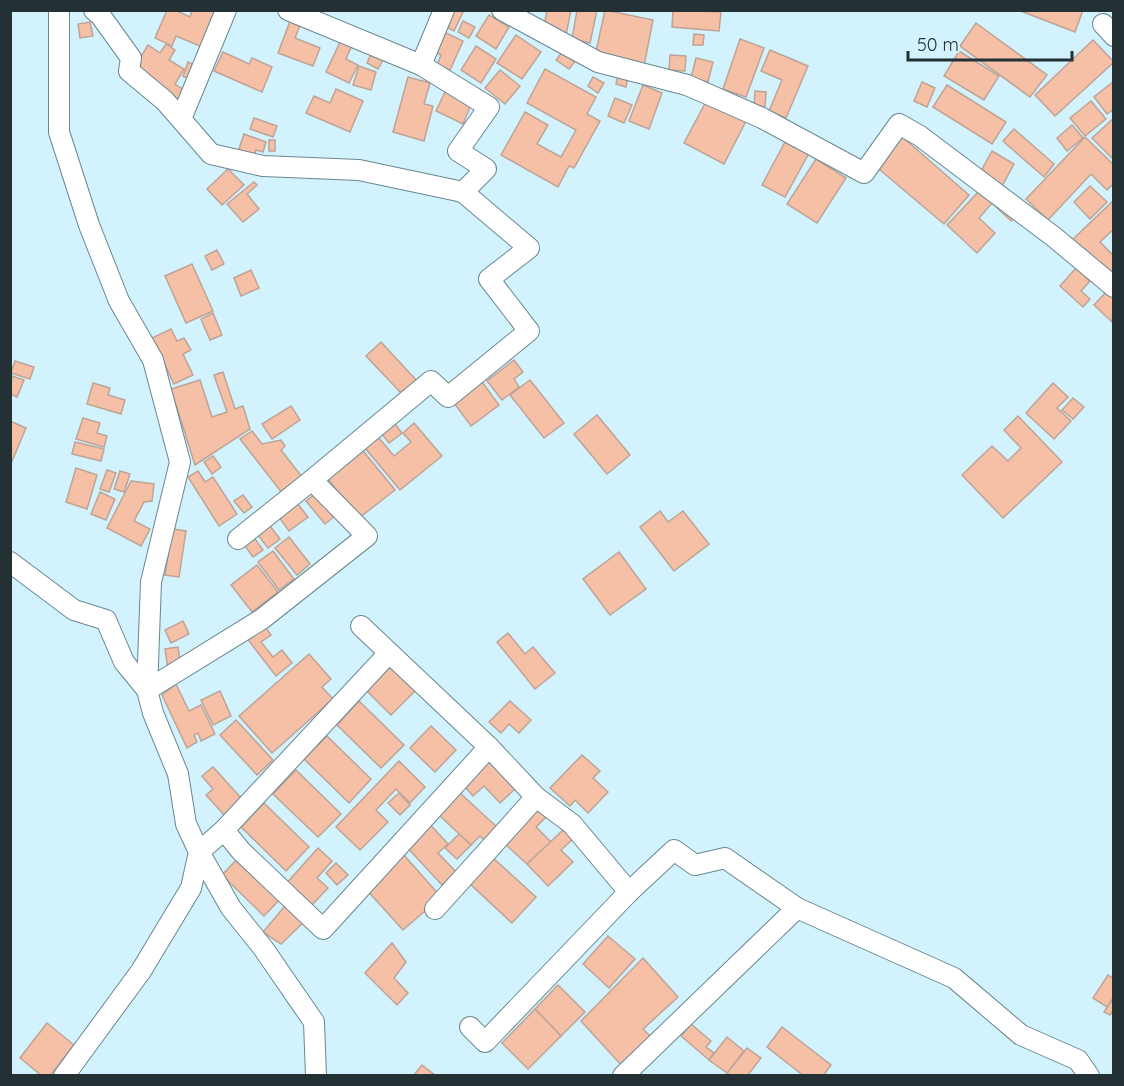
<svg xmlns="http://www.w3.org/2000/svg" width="1124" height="1086" font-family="Quicksand,sans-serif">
<rect width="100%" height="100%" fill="#d2f3fd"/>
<g fill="#f6c0a6" stroke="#bea396" stroke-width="1.5">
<path d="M167 10H175L190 17 192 10H224L207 49 176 36 172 46 155 38Z"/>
<path d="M448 10H464L454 31 442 25Z"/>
<path d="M547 10H571L566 35 543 31Z"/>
<path d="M577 10H597L590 43 572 39Z"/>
<path d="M605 10 653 20 644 66 595 56Z"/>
<path d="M673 10 721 12 719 31 672 27Z"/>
<path d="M1018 10H1083L1075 32Z"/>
<path d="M489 15 509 27 496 49 476 36Z"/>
<path d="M292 16 302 20 295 38 320 48 313 66 278 53Z"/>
<path d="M463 21 475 27 469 38 458 32Z"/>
<path d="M90 22 93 36 80 38 78 24Z"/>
<path d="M976 23 1047 75 1030 97 960 46Z"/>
<path d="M440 30 463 41 450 70 437 65 441 55 431 50Z"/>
<path d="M694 34 704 35 703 45H693Z"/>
<path d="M516 35 541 52 522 79 497 63Z"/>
<path d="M342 38 353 43 346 59 358 65 349 83 326 72Z"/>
<path d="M740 39 764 48 746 97 723 89Z"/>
<path d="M1093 40 1114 62 1055 116 1035 95Z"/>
<path d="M166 44 175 50 169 60 184 69 175 84 184 90 178 100 132 71 148 45 160 53Z"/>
<path d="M476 46 496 59 481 83 461 70Z"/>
<path d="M770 50 808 66 786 118 769 111 782 80 761 71Z"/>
<path d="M563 51 576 60 569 69 556 60Z"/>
<path d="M959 51 999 76 984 100 944 76Z"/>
<path d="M223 52 249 64 252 58 272 67 262 92 214 71Z"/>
<path d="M372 52 384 58 378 69 367 63Z"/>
<path d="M670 55 686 56 685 71 669 70Z"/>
<path d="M696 58 713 62 708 82 691 78Z"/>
<path d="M188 62 197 66 192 80 183 76Z"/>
<path d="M359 66 376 72 371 90 353 85Z"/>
<path d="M545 69 596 97 587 114 600 121 574 168 569 166 558 187 501 155 525 112 548 125 537 144 561 157 576 130 527 103Z"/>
<path d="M500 70 520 86 505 104 485 88Z"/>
<path d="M618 74 628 76 626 87 616 84Z"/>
<path d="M408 77 430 83 424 104 433 106 424 141 393 132Z"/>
<path d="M593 77 604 83 598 93 588 86Z"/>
<path d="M1114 81V109L1107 114 1094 97Z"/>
<path d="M922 82 935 88 927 107 914 101Z"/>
<path d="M643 85 662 93 649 129 629 121Z"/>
<path d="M947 85 1006 122 992 144 933 107Z"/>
<path d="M336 89 363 101 350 132 306 113 314 96 330 103Z"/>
<path d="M446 90 472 102 463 124 436 111Z"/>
<path d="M755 91 766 92 765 107 754 106Z"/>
<path d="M615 98 632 105 624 123 608 116Z"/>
<path d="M708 98 747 119 724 164 684 143Z"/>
<path d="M1091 101 1106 119 1085 136 1070 118Z"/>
<path d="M254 118 277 126 273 137 250 129Z"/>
<path d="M1114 118V160L1092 138Z"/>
<path d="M1072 125 1083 138 1067 151 1057 138Z"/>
<path d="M1014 129 1054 164 1044 177 1003 141Z"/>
<path d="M244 134 266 142 263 152 256 150 253 160 237 155Z"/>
<path d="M899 134 969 195 944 224 873 164Z"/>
<path d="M1085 137 1114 165V183L1107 190 1091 174 1048 220 1026 199Z"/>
<rect x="269" y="140" width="6" height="11"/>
<path d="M786 140 809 153 785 197 762 185Z"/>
<path d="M992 151 1014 164 1002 186 980 173Z"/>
<path d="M816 159 846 178 817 223 787 204Z"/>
<path d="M228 169 244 185 222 205 207 189Z"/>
<path d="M254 182 257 185 247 194 259 209 243 222 227 204Z"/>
<path d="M1090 186 1107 202 1090 219 1074 202Z"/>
<path d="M983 187 1018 213 1011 221 992 203 979 218 995 233 977 253 947 225Z"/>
<path d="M1114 200V229L1100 242 1114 256V283L1072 240Z"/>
<path d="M217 250 224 264 212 270 205 256Z"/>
<path d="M192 264 213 311 186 323 165 276Z"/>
<path d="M1076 268 1090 281 1081 291 1090 299 1083 307 1060 286Z"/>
<path d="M251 270 259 288 241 296 234 278Z"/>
<path d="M1106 292 1114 298 1112 322 1094 305Z"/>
<path d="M213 313 222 335 210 340 201 319Z"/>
<path d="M171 329 177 341 184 338 191 350 183 354 193 375 174 384 152 338Z"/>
<path d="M381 342 417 381 402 394 366 356Z"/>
<path d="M514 360 523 372 514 379 519 387 502 400 487 381Z"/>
<path d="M15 361 34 367 30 379 11 373Z"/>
<path d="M223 372 235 409 243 406 250 429 195 465 171 389 200 380 212 417 227 412 214 375Z"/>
<path d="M12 376 24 380 17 397 10 394Z"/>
<path d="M530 380 564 423 544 438 510 395Z"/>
<path d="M482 382 499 405 471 426 454 403Z"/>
<path d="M93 383 110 388 108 395 125 400 121 414 87 404Z"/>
<path d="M1053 383 1068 397 1057 408 1071 421 1054 439 1026 413Z"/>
<path d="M1073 398 1084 407 1073 419 1062 410Z"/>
<path d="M291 406 300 420 272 439 262 424Z"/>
<path d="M597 415 630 455 607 474 574 434Z"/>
<path d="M1018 416 1062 462 1003 518 962 475 992 446 1008 461 1021 448 1004 430Z"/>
<path d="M83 418 100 423 97 433 107 436 104 447 76 439Z"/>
<path d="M391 419 402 433 389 443 378 429Z"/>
<path d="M10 421 26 428 10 466Z"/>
<path d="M414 423 442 456 400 490 361 443 374 432 394 456 411 442 403 433Z"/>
<path d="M252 431 262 444 281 440 285 446 281 450 302 477 282 493 240 439Z"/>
<path d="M75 442 104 449 101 461 72 454Z"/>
<path d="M359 446 395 490 359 518 324 474Z"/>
<path d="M213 456 221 467 212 474 204 462Z"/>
<path d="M76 468 97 475 87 509 66 502Z"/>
<path d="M107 470 116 473 109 492 100 489Z"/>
<path d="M120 471 130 474 124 492 114 489Z"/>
<path d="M198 471 205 482 213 477 237 514 219 526 188 477Z"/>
<path d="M131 481 154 484 152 501 144 502 134 521 150 529 141 546 107 528Z"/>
<path d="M100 492 115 499 106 520 91 514Z"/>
<path d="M317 492 336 515 325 524 306 501Z"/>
<path d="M243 495 252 507 244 513 234 501Z"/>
<path d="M294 499 308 517 289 531 276 513Z"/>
<path d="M660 511 668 522 683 511 709 544 674 571 640 527Z"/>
<path d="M267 522 280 539 268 548 255 531Z"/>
<path d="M172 529 186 531 179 577 165 575Z"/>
<path d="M250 532 263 550 253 557 240 539Z"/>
<path d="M289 537 310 564 297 575 275 548Z"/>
<path d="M273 551 294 579 279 590 258 562Z"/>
<path d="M619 552 646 589 610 615 583 579Z"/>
<path d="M257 565 278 592 252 612 231 585Z"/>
<path d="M183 621 189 634 171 643 165 630Z"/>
<path d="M263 624 271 635 261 642 273 657 282 650 292 663 276 676 246 637Z"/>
<path d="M508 633 525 654 533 647 555 673 535 689 497 642Z"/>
<path d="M178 647 181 668 168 670 165 649Z"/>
<path d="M309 654 331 679 322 687 333 699 272 753 239 716Z"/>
<path d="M392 663 418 688 391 715 366 690Z"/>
<path d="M176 684 189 711 201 705 215 734 201 741 198 733 194 735 197 742 187 748 162 695Z"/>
<path d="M220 691 231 716 213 725 201 700Z"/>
<path d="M359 701 404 745 381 768 337 725Z"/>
<path d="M510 701 531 720 519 733 509 724 501 733 489 722Z"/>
<path d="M236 720 273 760 257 775 220 735Z"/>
<path d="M431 726 456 750 435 772 410 748Z"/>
<path d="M327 736 371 779 349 803 304 759Z"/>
<path d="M582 755 600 771 593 778 608 792 588 813 575 800 570 806 550 788Z"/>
<path d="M486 756 516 788 500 803 484 786 473 796 460 781Z"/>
<path d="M399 761 425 787 410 803 396 789 376 810 388 822 360 850 336 827Z"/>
<path d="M213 767 243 800 225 816 206 795 213 789 202 776Z"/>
<path d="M296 770 341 814 318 837 273 794Z"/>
<path d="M399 793 410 805 400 815 388 803Z"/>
<path d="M460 793 499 829 487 843 480 836 471 845 439 815Z"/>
<path d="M264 803 309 847 286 871 241 827Z"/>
<path d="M536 808 546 817 536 827 551 842 527 864 504 843Z"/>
<path d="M426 820 448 844 438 853 456 872 442 885 403 843Z"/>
<path d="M564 829 573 839 561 850 573 862 548 886 527 864Z"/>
<path d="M459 834 471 845 457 859 445 848Z"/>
<path d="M318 848 332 861 317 878 328 888 310 907 285 885Z"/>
<path d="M242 854 284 895 264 916 222 875Z"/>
<path d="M403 854 441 897 403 930 365 888Z"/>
<path d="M492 857 536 897 512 923 469 883Z"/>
<path d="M336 863 348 875 337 885 326 873Z"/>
<path d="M290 900 305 921 281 944 263 932Z"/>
<path d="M608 936 635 959 609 988 583 964Z"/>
<path d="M392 943 406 962 394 978 408 993 397 1005 365 973Z"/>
<path d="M643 958 678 997 643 1029 653 1039 623 1067 581 1021Z"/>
<path d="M1108 975 1114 979V997L1107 1007 1093 998Z"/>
<path d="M558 985 585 1012 561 1036 535 1009Z"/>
<path d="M1112 1000 1114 1009 1110 1015 1104 1012Z"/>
<path d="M535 1009 561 1036 528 1069 502 1043Z"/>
<path d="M47 1023 74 1045 50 1076H42L20 1058Z"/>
<path d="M691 1024 711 1041 706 1047 714 1053 709 1060 681 1036Z"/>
<path d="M782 1027 831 1065 823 1076H804L767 1047Z"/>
<path d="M727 1037 744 1051 727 1073 709 1060Z"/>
<path d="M747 1048 761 1058 747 1076H731L727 1073Z"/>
<path d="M422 1065 436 1076H413Z"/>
</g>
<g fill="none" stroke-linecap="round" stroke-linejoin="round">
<defs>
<g id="street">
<path d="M59 10V132L89 225 119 301 153 360 180 462 151 582 147 690 153 713 178 774 186 824 199 852 231 908 263 948 314 1022 316 1076"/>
<path d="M94 10 100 15 131 58 129 71 165 101 211 154 263 166 359 170 463 192"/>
<path d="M502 10 598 62 687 85 762 118 864 173 899 124 920 136 1054 237 1114 287"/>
<path d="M1103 24 1114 36"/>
<path d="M421 65 444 10"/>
<path d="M181 119 226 10"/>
<path d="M238 539 312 480"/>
<path d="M10 562 74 610 106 620 124 662 147 690 262 619 367 536 312 480 431 381 448 397 529 331 489 279 529 248 463 192 486 169 458 151 489 107 421 65 288 10"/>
<path d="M361 626 489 747 536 797 572 824 629 892"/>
<path d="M224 830 241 851 323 929 489 747"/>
<path d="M435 909 536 797"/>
<path d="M470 1027 485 1042 629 892 674 850 695 865 725 858 797 908 954 978 1021 1035 1078 1060 1089 1076"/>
<path d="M64 1076 141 971 191 888 199 852 224 830 389 653"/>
<path d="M623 1076 797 908"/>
</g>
</defs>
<use href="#street" stroke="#698790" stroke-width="22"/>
<use href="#street" stroke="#fff" stroke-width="20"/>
</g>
<rect width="1124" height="1086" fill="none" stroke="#233034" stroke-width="24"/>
<path d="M908 51v9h164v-9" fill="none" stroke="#233034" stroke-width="3"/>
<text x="917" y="51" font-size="18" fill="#233034" stroke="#d2f3fd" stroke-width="4.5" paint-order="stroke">50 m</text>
</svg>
